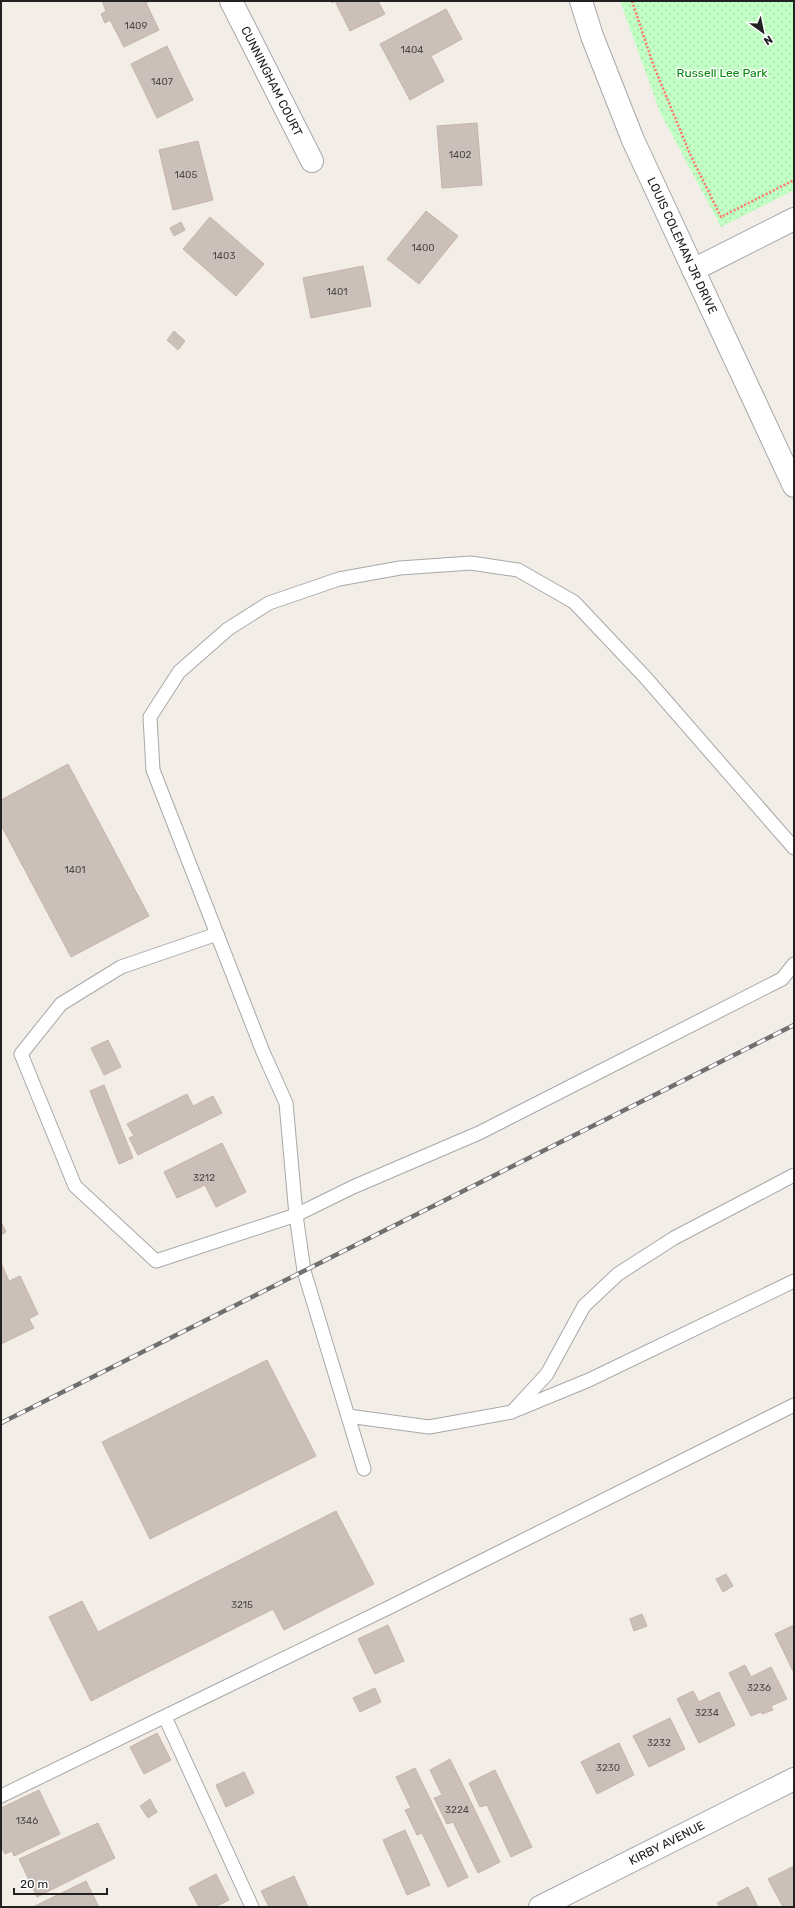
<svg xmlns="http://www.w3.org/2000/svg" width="795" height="1908" font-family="Rubik,sans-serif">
<defs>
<pattern id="park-dots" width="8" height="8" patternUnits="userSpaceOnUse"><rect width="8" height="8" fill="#c1ffc5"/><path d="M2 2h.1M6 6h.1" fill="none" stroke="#a6daa9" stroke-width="1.8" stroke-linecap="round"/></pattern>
</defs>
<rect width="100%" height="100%" fill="#f2eee7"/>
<path fill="url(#park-dots)" d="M620 1H794V190L721 227 660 112Z"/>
<g fill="#cbc0b9" stroke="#c6b4a7">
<path d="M102 1H150L146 3 159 30 124 47 110 20 105 23 101 14 106 11Z"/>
<path d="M331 1H378L385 14 350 31 335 1 332 3Z"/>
<path d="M446 9 462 39 431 56 444 81 410 100 380 44Z"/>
<path d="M167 46 193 100 157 118 131 64Z"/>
<path d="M477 123 482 185 442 188 437 126Z"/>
<path d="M198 141 213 200 173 210 159 150Z"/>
<path d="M426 211 458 236 419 284 387 259Z"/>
<path d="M210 217 264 264 236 296 183 249Z"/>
<path d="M181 222 185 230 174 236 170 228Z"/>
<path d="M363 266 371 306 311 318 303 278Z"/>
<path d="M174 331 185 341 178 350 167 340Z"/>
<path d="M68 764 149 916 71 957 1 825V800Z"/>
<path d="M108 1040 121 1067 104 1075 91 1048Z"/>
<path d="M104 1085 133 1158 119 1164 90 1091Z"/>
<path d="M187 1094 193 1106 213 1096 222 1113 138 1155 129 1138 134 1136 127 1124Z"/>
<path d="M222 1143 246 1192 216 1207 205 1185 177 1198 164 1172Z"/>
<path d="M1 1222 6 1232 1 1235Z"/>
<path d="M1 1263 9 1281 20 1276 38 1314 29 1319 34 1328 1 1344Z"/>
<path d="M267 1360 316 1456 150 1539 102 1442Z"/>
<path d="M336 1511 374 1584 284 1630 273 1609 91 1701 49 1617 82 1601 98 1632Z"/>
<path d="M726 1574 733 1586 723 1592 716 1579Z"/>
<path d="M642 1614 647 1626 634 1631 630 1619Z"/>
<path d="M388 1625 404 1661 375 1674 358 1639Z"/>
<path d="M794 1625V1673L775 1634Z"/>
<path d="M745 1665 751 1677 771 1667 787 1699 771 1706 773 1710 762 1714 761 1712 751 1716 729 1673Z"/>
<path d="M375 1688 381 1702 360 1712 353 1698Z"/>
<path d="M693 1691 699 1702 719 1692 735 1725 699 1743 677 1699Z"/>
<path d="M670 1718 685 1749 649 1767 633 1736Z"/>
<path d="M157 1733 171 1760 144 1774 130 1747Z"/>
<path d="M619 1743 634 1775 597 1794 581 1762Z"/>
<path d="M450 1759 500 1862 478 1873 453 1822 447 1824 434 1798 442 1795 430 1770Z"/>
<path d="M415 1768 468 1877 448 1887 422 1833 417 1835 405 1810 411 1808 396 1777Z"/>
<path d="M495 1770 532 1847 511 1857 487 1805 480 1807 469 1783Z"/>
<path d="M244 1772 254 1793 226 1807 216 1785Z"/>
<path d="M39 1790 60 1834 14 1856 12 1851 5 1854 1 1846V1808Z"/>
<path d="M150 1799 157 1812 148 1818 140 1806Z"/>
<path d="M98 1823 115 1858 37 1897 19 1859Z"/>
<path d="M405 1830 430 1885 407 1895 383 1840Z"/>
<path d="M794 1866V1907H783L768 1879Z"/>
<path d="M216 1874 229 1900 215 1907H199L189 1888Z"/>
<path d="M294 1876 308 1907H269L261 1891Z"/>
<path d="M86 1881 99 1907H33Z"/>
<path d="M748 1887 758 1907H720L717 1903Z"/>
</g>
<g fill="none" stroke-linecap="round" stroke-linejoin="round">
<defs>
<g id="lane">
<path d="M217 934 121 967 61 1004 21 1054 75 1186 156 1261 296 1215 353 1187 479 1133 782 979 794 964"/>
<path d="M516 1410 589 1380 794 1281"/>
<path d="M348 1416 429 1427 512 1412 547 1374 584 1306 618 1274 674 1238 794 1175"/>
<path d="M364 1469 304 1271 296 1215 286 1103 263 1052 153 770 150 717 179 672 228 629 269 603 339 579 400 568 471 563 518 570 574 602 645 677 794 848"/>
<path d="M165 1717 252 1907"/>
<path d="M1 1796 388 1608 794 1405"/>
</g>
<g id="street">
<path id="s1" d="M231 1 312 161"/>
<path id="s2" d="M581 1 592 36 633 140 794 486"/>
<path d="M693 270 794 219"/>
<path id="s3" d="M540 1907 794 1779"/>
</g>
</defs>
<use href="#lane" stroke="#a8a8a8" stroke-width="15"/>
<use href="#street" stroke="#a8a8a8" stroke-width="24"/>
<path stroke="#ff776b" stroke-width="2.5" stroke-dasharray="2 2" stroke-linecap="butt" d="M632 1 653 64 690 154 721 217 794 180"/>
<use href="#lane" stroke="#fff" stroke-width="13"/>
<use href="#street" stroke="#fff" stroke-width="22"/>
<defs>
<path id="rail" d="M1 1423 794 1025"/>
</defs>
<use href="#rail" stroke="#6f6f6f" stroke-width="4.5"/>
<use href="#rail" stroke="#fff" stroke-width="3" stroke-dasharray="9" stroke-linecap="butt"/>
</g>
<g text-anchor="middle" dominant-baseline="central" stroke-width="3" stroke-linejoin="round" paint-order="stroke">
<g font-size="10" fill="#4c4947">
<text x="136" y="26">1409</text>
<text x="412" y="50">1404</text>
<text x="162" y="82">1407</text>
<text x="460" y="155">1402</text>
<text x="186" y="175">1405</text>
<text x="423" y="248">1400</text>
<text x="224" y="256">1403</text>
<text x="337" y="292">1401</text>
<text x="75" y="870">1401</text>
<text x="204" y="1178">3212</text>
<text x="242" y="1605">3215</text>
<text x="759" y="1688">3236</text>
<text x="707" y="1713">3234</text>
<text x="659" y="1743">3232</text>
<text x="608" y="1768">3230</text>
<text x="457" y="1810">3224</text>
<text x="27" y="1821">1346</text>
</g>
<g font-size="12" fill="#018809" stroke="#fff">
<text x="722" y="73">Russell Lee Park</text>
</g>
<g font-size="12" fill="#212121" stroke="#fff">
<text stroke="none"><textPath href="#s1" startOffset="90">CUNNINGHAM COURT</textPath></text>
<text stroke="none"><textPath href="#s2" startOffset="265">LOUIS COLEMAN JR DRIVE</textPath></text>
<text stroke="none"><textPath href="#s3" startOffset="142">KIRBY AVENUE</textPath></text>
</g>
</g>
<rect width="795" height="1908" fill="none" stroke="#212121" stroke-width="4"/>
<g transform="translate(763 32) rotate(147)" stroke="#ffffff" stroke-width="3" paint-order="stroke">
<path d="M0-3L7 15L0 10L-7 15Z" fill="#212121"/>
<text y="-6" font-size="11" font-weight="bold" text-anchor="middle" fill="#212121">N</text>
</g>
<path d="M14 1888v6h93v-6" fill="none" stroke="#212121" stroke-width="2"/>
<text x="20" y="1888" font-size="12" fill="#212121" stroke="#ffffff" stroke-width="3" paint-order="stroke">20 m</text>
</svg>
